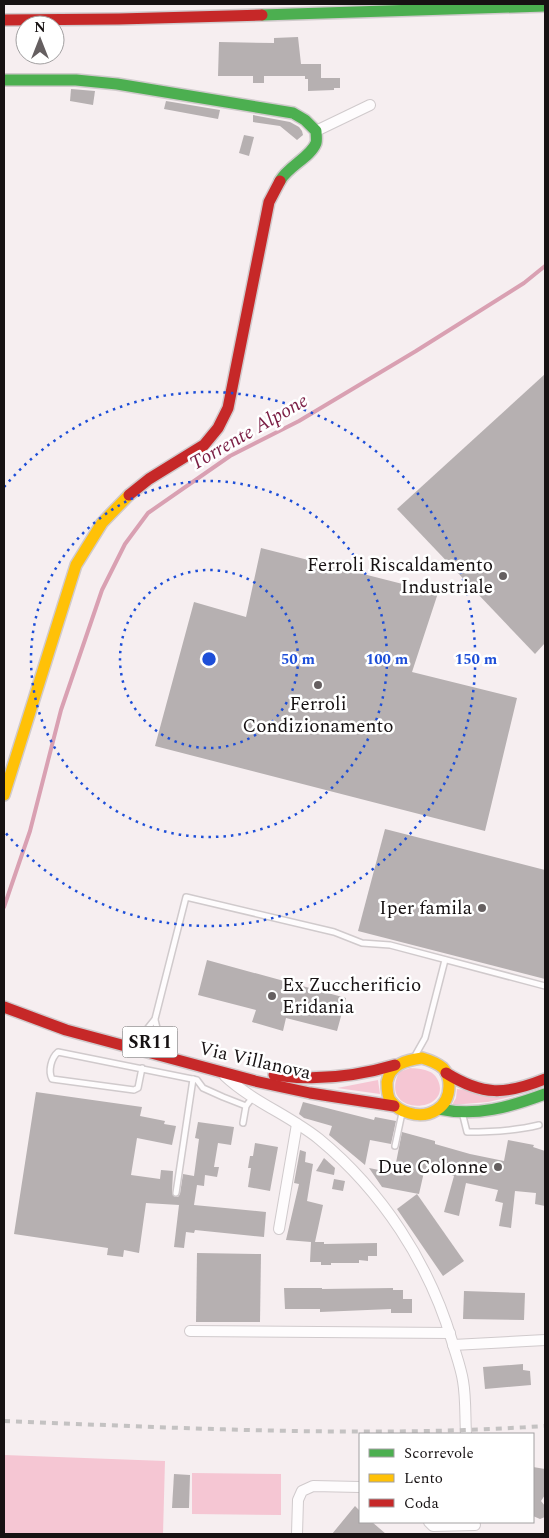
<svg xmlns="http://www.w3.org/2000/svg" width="549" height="1538" font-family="Spectral,serif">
<rect width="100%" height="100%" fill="#f6eef0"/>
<g fill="#f5c6d3">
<path d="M410 1068C421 1069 435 1069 439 1083 449 1114 378 1116 399 1072Z"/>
<path d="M378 1080 380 1094 337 1088Z"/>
<path d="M457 1089 515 1096 488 1102 452 1105 456 1098Z"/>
<path d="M4 1455 165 1461 163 1534H4Z"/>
<path d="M192 1473 281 1474V1515L192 1514Z"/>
</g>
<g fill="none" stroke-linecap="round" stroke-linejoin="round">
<path stroke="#d9a0b2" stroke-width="4" d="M4 907 30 831 61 710 102 590 125 544 148 513 230 456 299 421 416 351 524 283 545 266"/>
</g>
<g fill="#b6b0b1">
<path d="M298 37 301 64H321V78H340V88H334V90L308 91V79H305V76H264V83H253V76H218L219 42 274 43V38Z"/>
<path d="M71 89 95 91 93 105 70 101Z"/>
<path d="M166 101 220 110 218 119 164 109Z"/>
<path d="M253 115 290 122 299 127 302 131 303 135 297 140 280 126 253 122Z"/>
<path d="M244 135 254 137 249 156 239 153Z"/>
<path d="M545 374V643L535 654 397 509Z"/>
<path d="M261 548 438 593 412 672 517 698 485 831 155 746 194 602 246 617Z"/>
<path d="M385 829 545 870V979L358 931Z"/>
<path d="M207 960 346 998 337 1031 286 1018 283 1031 252 1022 256 1010 198 995Z"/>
<path d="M36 1092 142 1107 140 1116 165 1121 164 1124 176 1126 172 1145 137 1138 131 1175 160 1179 161 1170 173 1171 172 1193 175 1197H178L180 1194 183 1174 194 1176 199 1139 195 1138 198 1122 234 1127 231 1145 218 1143 214 1167H219L217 1177 205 1175 204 1186 197 1185 194 1205 266 1212 264 1237 195 1230 194 1233 186 1232 184 1248 174 1247 179 1205 146 1203 139 1253 124 1250 123 1257 107 1255 108 1248 14 1234Z"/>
<path d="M303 1102 374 1120 375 1117 396 1121 391 1144 370 1140 365 1165 329 1135 332 1126 304 1118 299 1114Z"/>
<path d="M402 1132 435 1141V1144L470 1154 504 1161 508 1140 534 1145 533 1147 545 1151V1206L535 1204 536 1193 515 1191 511 1228 499 1226 503 1203 495 1201 498 1190 466 1183 459 1216 444 1212 454 1176 435 1170 434 1174 424 1172 419 1194 382 1187 369 1168 394 1173Z"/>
<path d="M255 1143 278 1147 270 1191 248 1187 251 1168H248L250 1156H253Z"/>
<path d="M300 1150 306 1152 305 1162 313 1164 307 1201 323 1205 315 1242H324V1244L377 1243V1256H368V1261L359 1260V1263H331V1265H321V1262H310L311 1242 286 1240 299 1184 294 1183Z"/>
<path d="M324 1158 335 1168 334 1175 316 1171Z"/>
<path d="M334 1179 345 1181 343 1191 332 1189Z"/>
<path d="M417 1194 464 1261 443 1276 397 1209Z"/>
<path d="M197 1253 261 1254 260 1322H196Z"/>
<path d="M284 1288H322V1289L393 1288V1290H403V1299H412V1313H391V1309L320 1312V1309H285Z"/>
<path d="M464 1291 525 1293 524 1320 463 1319Z"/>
<path d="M523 1364V1370L530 1371 531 1385 485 1389 483 1367Z"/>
<path d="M533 1467 545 1469V1495L541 1501 545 1506V1517L540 1519 533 1516Z"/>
<path d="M174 1474 190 1475 189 1508H172Z"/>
<path d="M355 1506 360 1511V1522H372L386 1534H332Z"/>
</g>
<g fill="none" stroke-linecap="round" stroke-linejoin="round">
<defs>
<g id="lane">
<path d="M155 1020 159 1036 166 1046"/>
<path d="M127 1036 143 1034 155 1019 186 897 334 932 362 943 390 945 545 986"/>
<path d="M416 1054 425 1038 445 960"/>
<path d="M142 1068 138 1088 134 1090 52 1079C48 1071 51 1058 58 1052L197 1080 203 1088 223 1097 246 1106"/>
<path d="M463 1116 467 1132C492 1132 515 1131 539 1125"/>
<path d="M243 1123 246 1106 253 1097"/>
<path d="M395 1146 402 1113"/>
<path d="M176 1193 193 1079"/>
</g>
<g id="street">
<path d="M316 131 370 105"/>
<path d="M225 1076C253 1102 289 1115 319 1139 382 1191 429 1263 452 1341 456 1355 461 1368 463 1381 466 1398 465 1417 466 1434"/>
<path d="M279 1229 297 1124"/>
<path d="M190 1331 450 1333"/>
<path d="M453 1345 545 1340"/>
<path d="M429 1522 433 1526 475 1525"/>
<path d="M297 1534 298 1500 302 1491 313 1486 360 1487"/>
</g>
<g id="fast">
<path d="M262 15 545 6"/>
<path d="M4 80H76L117 84 293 113 305 120 316 131C316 134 317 140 316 143 311 157 287 167 280 181"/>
<path d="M439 1109C476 1117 510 1107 545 1094"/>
</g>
<g id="slow">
<path d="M4 795 76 565 102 523 129 495"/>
<path d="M422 1058C429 1060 437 1063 443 1068 447 1072 449 1079 449 1086 449 1108 429 1119 409 1113 401 1111 395 1107 390 1100 387 1095 387 1088 387 1082 390 1064 407 1060 422 1058Z"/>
</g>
<g id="jam">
<path d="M4 20 119 19 262 15"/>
<path d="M129 495 149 479 204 445 218 428 228 408 269 202 280 181"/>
<path d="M4 1007 66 1030 255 1081 310 1093 394 1106"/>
<path d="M446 1073C483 1096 505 1095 545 1079"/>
<path d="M274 1075C316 1081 355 1077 395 1065"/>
</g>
</defs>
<use href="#lane" stroke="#d0cacc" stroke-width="8"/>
<use href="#street" stroke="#d0cacc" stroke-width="12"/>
<use href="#fast" stroke="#d0cacc" stroke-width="14"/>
<use href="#slow" stroke="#d0cacc" stroke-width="14"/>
<use href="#jam" stroke="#d0cacc" stroke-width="14"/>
<use href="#lane" stroke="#fefcfd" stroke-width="5"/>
<use href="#street" stroke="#fefcfd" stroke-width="10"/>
<use href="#fast" stroke="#4caf50" stroke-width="11"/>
<use href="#slow" stroke="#ffc107" stroke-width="11"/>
<use href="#jam" stroke="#c62828" stroke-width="11"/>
<path stroke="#c4c2c2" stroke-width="4" stroke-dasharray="6 6" stroke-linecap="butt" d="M4 1421C184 1428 365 1438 545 1426"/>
</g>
<g fill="none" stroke="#1d4ed8" stroke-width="2.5" stroke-dasharray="2.5 5">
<circle cx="209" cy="659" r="89"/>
<circle cx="209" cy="659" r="178"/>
<path d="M4 487A267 267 0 1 1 4 831"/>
</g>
<g fill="#655f60" stroke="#fff" stroke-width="2">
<circle cx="503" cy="576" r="5"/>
<circle cx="318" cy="685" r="5"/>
<circle cx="482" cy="908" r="5"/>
<circle cx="272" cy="996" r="5"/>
<circle cx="498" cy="1167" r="5"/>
</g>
<g text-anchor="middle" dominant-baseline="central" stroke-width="5" stroke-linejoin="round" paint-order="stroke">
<rect fill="#fff" stroke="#5d595a" stroke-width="1" x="122.5" y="1026.5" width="55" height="31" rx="4"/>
<g font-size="18" font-weight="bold" fill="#171213">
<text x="150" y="1042">SR11</text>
</g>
<g font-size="19" fill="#171213" stroke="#fff" text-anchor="end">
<text x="493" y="565">Ferroli Riscaldamento<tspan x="493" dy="22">Industriale</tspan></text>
<text x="318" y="704" text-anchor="middle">Ferroli<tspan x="318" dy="22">Condizionamento</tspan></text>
<text x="472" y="908">Iper famila</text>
<text x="282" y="985" text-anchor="start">Ex Zuccherificio<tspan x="282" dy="22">Eridania</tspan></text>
<text x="488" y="1167">Due Colonne</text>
</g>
<g font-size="19" fill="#171213" stroke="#fff">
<text transform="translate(255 1061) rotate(13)">Via Villanova</text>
</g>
<g font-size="20" font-style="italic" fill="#7b1f45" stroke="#fff">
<text transform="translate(249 432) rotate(-30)">Torrente Alpone</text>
</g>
</g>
<circle cx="209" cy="659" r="8" fill="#1d4ed8" stroke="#fff" stroke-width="2.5"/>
<g font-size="15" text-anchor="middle" font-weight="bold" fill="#1d4ed8" stroke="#fff" stroke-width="5" stroke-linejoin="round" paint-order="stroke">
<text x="298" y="664">50 m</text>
<text x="387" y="664">100 m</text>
<text x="476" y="664">150 m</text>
</g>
<rect width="549" height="1538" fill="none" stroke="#171213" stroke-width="10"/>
<rect x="359" y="1433" width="175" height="90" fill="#ffffff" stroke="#a2a0a1"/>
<rect x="369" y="1449" width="25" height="8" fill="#4caf50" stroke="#a2a0a1"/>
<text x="404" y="1458" font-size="15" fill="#171213">Scorrevole</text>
<rect x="369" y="1474" width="25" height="8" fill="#ffc107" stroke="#a2a0a1"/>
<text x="404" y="1483" font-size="15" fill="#171213">Lento</text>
<rect x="369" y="1499" width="25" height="8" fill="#c62828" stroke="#a2a0a1"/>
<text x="404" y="1508" font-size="15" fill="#171213">Coda</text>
<g transform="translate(40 40)"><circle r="24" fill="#ffffff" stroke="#a2a0a1"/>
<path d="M0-4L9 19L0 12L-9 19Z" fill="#655f60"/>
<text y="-8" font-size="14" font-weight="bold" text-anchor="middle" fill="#171213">N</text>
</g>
</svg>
